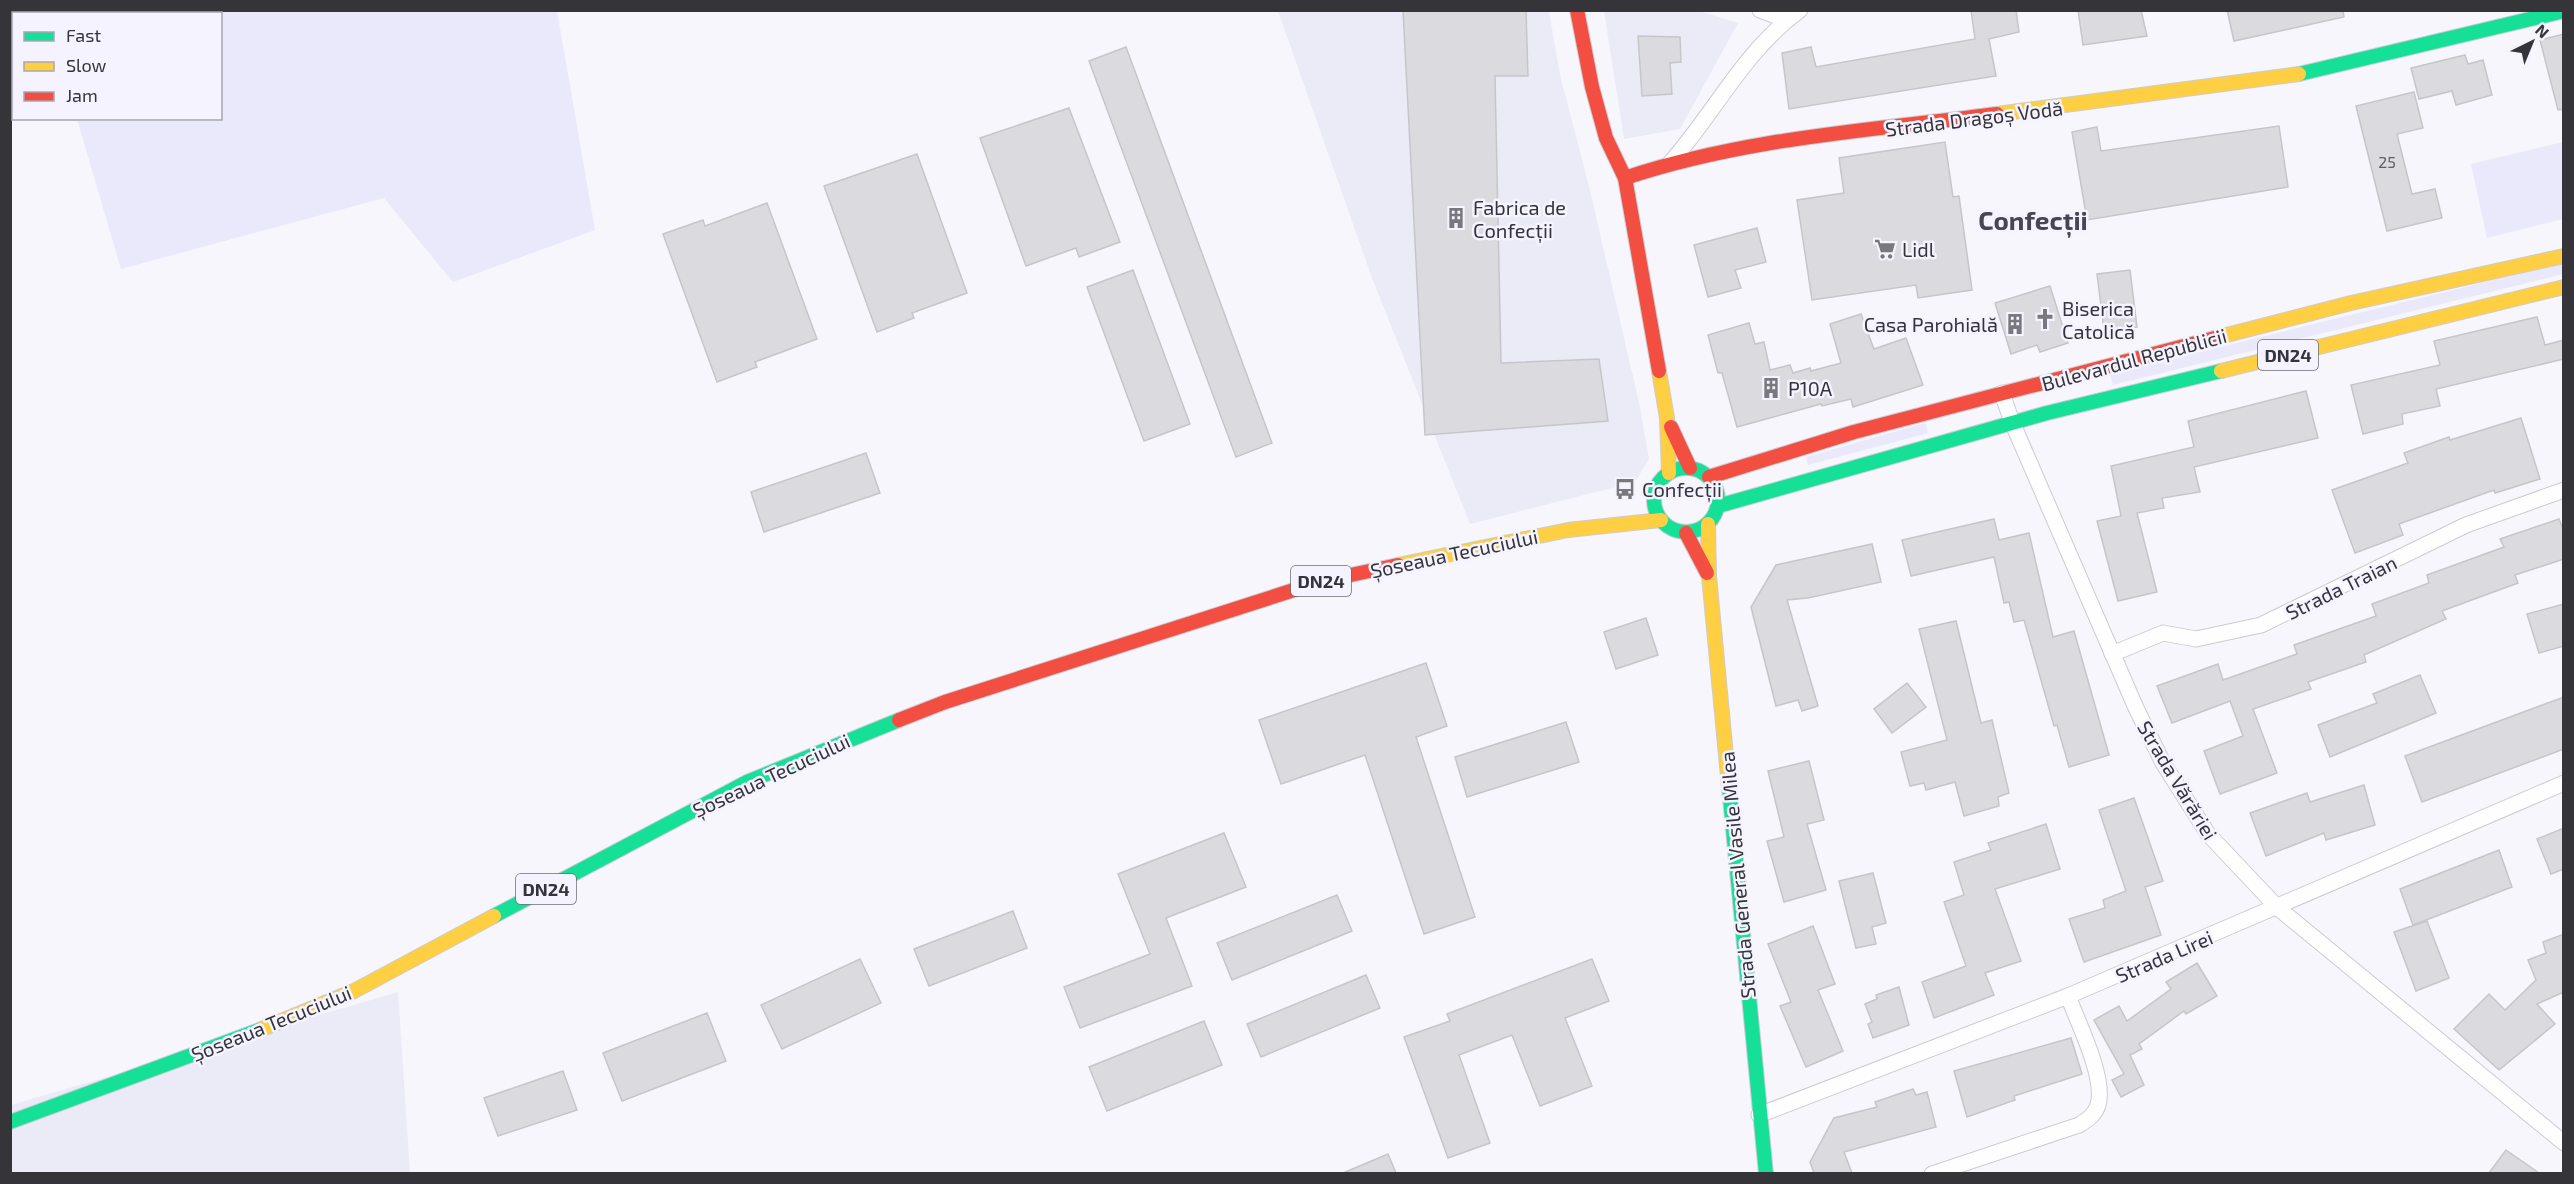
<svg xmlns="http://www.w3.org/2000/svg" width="2574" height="1184" font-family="'Exo 2',sans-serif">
<rect width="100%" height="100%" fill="#f6f6fc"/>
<g fill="#ebebf8">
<path d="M1278 11H1549L1560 75 1589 186 1640 407 1649 459 1635 482 1470 524 1372 278Z"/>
<path d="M1604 11H1699L1738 23 1680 129 1624 139Z"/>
<path d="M398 992 410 1173 11 1174V1105Z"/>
</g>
<g fill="#eae8fb">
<path d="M46 11H557L595 230 453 282 384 198 121 269 77 119 220 118V14H46Z"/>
<path d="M2563 142V219L2487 238 2471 164Z"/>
<path d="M2563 263V274L2113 385 2110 374Z"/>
<path d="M1925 423 1928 433 1808 465 1806 457Z"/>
</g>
<g fill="#dadadf" stroke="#c6c6ca" stroke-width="1.5">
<path d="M1403 10H1526L1528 76H1495L1501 363 1599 359 1608 421 1425 435Z"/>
<path d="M1971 10H2016L2019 32 1989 39 1996 76 1789 109 1782 53 1811 47 1816 67 1975 39Z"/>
<path d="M2078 10H2141L2147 36 2083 45Z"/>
<path d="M2227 10H2343L2344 17 2234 41Z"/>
<path d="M2564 34V109L2558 110 2540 40Z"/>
<path d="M1638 36 1680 37 1681 62 1670 63 1672 94 1642 96Z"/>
<path d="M1126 47 1272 443 1236 457 1089 61Z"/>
<path d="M2465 55 2468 64 2483 60 2492 95 2456 105 2452 91 2419 99 2411 68Z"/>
<path d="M2414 92 2423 128 2397 134 2412 194 2435 189 2442 218 2387 231 2356 106Z"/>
<path d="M1069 108 1120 242 1079 257 1076 248 1026 266 980 138Z"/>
<path d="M2279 126 2288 187 2087 220 2072 132 2097 127 2101 151Z"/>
<path d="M1945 142 1953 197 1959 196 1972 290 1918 298 1916 285 1812 300 1797 200 1844 193 1839 158Z"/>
<path d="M917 154 967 293 912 313 914 318 877 332 824 186Z"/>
<path d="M767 203 817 339 755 362 757 367 717 382 663 234 703 220 705 226Z"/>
<path d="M1757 228 1766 262 1735 270 1741 288 1708 297 1694 245Z"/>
<path d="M1133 270 1190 424 1144 441 1087 287Z"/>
<path d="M2130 270 2137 327 2104 330 2097 274Z"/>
<path d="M2050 286 2068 343 2040 352 2037 345 2011 354 1995 303Z"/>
<path d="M1861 314 1874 349 1906 338 1923 385 1853 407 1851 399 1822 406 1821 404 1737 427 1722 373H1718L1708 335 1749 323 1755 344 1764 342 1770 370 1790 365 1793 373 1810 368 1811 371 1841 363 1830 324Z"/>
<path d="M2537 317 2545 345 2564 340V359L2436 389 2440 406 2402 414 2403 424 2363 434 2351 385 2440 365 2434 341Z"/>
<path d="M2306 391 2318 438 2194 467 2200 492 2162 498 2164 508 2137 513 2157 592 2118 601 2097 521 2121 516 2111 466 2194 447 2188 421Z"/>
<path d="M2521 418 2540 479 2495 493 2494 490 2399 524 2403 535 2355 553 2332 490 2408 463 2404 453 2449 437 2450 440Z"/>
<path d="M866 453 880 493 764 532 751 492Z"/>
<path d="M1994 519 1999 540 2029 533 2053 637 2074 631 2109 755 2069 767 2057 725 2054 726 2024 620 2014 622 2009 602 2004 603 1994 557 1911 576 1902 540Z"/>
<path d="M2559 519 2564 531V559L2515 575 2518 583 2442 611 2446 619 2364 655 2366 662 2308 682 2311 689 2253 709 2277 773 2220 794 2204 751 2243 736 2230 701 2172 723 2157 686 2218 664 2223 680 2297 654 2294 645 2376 616 2372 604 2429 583 2427 575 2504 547 2500 539Z"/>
<path d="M1872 544 1881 582 1808 598 1787 600 1818 706 1802 711 1798 700 1776 706 1751 607 1776 565Z"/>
<path d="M2564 604V646L2539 653 2527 614Z"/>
<path d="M1646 618 1658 655 1616 669 1604 632Z"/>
<path d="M1956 621 1981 723 1992 720 2009 793 1998 797 1999 806 1964 816 1955 782 1926 790 1924 783 1910 786 1901 752 1947 740 1919 629Z"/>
<path d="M1426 663 1447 726 1416 737 1475 917 1424 934 1365 755 1281 784 1259 720Z"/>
<path d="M2420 675 2436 713 2330 757 2318 725 2377 703 2373 694Z"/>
<path d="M1907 683 1926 707 1892 733 1874 709Z"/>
<path d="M2564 697V749L2422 802 2405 756Z"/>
<path d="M1566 722 1579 762 1467 797 1455 757Z"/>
<path d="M1809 761 1824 820 1807 824 1826 890 1784 902 1767 841 1784 837 1768 771Z"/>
<path d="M2364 785 2375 825 2326 840 2324 833 2266 856 2250 813 2307 793 2310 802Z"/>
<path d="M2134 798 2163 881 2145 887 2161 935 2084 962 2069 919 2105 908 2103 900 2126 891 2099 810Z"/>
<path d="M2046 824 2060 869 1995 889 2021 961 1985 973 1994 995 1934 1018 1922 982 1966 966 1944 902 1964 895 1954 862 1991 850 1988 843Z"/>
<path d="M2564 828V869L2551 874 2537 839Z"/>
<path d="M1224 833 1246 887 1166 918 1192 986 1080 1028 1064 987 1150 954 1118 874Z"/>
<path d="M2499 850 2512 887 2413 925 2400 889Z"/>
<path d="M1873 873 1886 923 1872 927 1876 944 1856 948 1839 881Z"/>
<path d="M1337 895 1352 931 1232 980 1217 943Z"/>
<path d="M1013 911 1027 948 929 986 914 949Z"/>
<path d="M2427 921 2449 978 2416 991 2394 932Z"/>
<path d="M1813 926 1835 984 1818 990 1843 1051 1806 1067 1780 1006 1791 1002 1768 944Z"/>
<path d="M2564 934V992L2537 1004 2555 1024 2499 1070 2454 1029 2489 994 2505 1010 2536 980 2528 960 2546 953 2543 942Z"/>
<path d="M860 959 881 1003 782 1049 761 1005Z"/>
<path d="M1592 959 1609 1001 1565 1018 1592 1086 1540 1106 1512 1035 1459 1055 1490 1143 1448 1158 1404 1037 1450 1021 1447 1014Z"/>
<path d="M2197 963 2217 996 2186 1014 2184 1011 2139 1044 2142 1049 2130 1055 2144 1085 2121 1097 2112 1080 2124 1074 2094 1020 2119 1006 2127 1021 2171 989 2166 982Z"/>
<path d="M1366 975 1380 1008 1261 1057 1247 1024Z"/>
<path d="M1899 987 1909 1025 1873 1038 1868 1024 1872 1022 1865 1004 1877 999 1876 995Z"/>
<path d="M707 1013 726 1061 622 1101 603 1053Z"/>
<path d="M1204 1021 1222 1065 1107 1111 1089 1067Z"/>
<path d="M2071 1038 2082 1074 2014 1096 2015 1100 1967 1117 1954 1071Z"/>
<path d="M563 1071 577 1110 498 1136 484 1098Z"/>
<path d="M1913 1089 1916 1095 1927 1092 1936 1127 1844 1152 1852 1173H1814L1810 1162 1834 1118 1877 1107 1875 1102Z"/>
<path d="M2506 1150 2539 1173H2489Z"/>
<path d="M1388 1154 1396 1173H1343Z"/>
</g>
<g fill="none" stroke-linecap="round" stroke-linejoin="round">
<defs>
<g id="street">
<path d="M1760 10 1787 20"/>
<path d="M1670 163C1717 110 1742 53 1800 10"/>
<path d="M2002 393 2012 422 2136 708 2163 763 2208 834 2278 908 2564 1143"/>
<path d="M2112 654 2163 633 2196 639 2261 625 2466 525 2564 490"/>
<path d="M1759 1115 2068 996 2564 783"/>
<path d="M1932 1174 2079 1125C2087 1120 2095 1115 2098 1105 2106 1078 2078 1023 2068 996"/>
</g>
<g id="fast">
<path d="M2299 74 2564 11"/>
<circle cx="1686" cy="500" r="32"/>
<path d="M1718 506 2047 413 2221 371"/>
<path d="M1729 787 1766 1174"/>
<path d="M494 916 747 782 899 720"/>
<path d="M10 1122 262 1029"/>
</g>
<g id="slow">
<path d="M1997 114 2299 74"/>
<path d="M2215 338 2351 303 2564 256"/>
<path d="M1659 371 1667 418 1669 473"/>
<path d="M2221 371 2564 287"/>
<path d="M1708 524 1709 576 1729 787"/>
<path d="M1398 565 1568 530 1661 520"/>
<path d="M262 1029 354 991 494 916"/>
</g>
<g id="jam">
<path d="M1577 10 1592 87 1606 138 1625 178 1659 371"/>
<path d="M1625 178C1744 138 1873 130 1997 114"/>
<path d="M1671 427 1690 468"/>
<path d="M1709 477 1854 432 2215 338"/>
<path d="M1686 533 1707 573"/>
<path d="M899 720 945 702 1322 581 1398 565"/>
</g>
</defs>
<use href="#street" stroke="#ccccd0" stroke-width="17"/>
<use href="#fast" stroke="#ccccd0" stroke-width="16"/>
<use href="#slow" stroke="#ccccd0" stroke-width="16"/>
<use href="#jam" stroke="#ccccd0" stroke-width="16"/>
<use href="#street" stroke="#fefeff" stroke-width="15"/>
<use href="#fast" stroke="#16e098" stroke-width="14"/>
<use href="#slow" stroke="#ffcf43" stroke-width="14"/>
<use href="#jam" stroke="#f24e42" stroke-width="14"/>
</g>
<defs>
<symbol id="building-bare" viewBox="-9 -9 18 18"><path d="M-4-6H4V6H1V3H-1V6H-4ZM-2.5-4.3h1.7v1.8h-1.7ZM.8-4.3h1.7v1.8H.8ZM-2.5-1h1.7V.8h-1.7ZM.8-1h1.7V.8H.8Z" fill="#79787d" stroke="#f4f3ff" stroke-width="2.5" paint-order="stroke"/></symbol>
<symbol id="supermarket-bare" viewBox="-9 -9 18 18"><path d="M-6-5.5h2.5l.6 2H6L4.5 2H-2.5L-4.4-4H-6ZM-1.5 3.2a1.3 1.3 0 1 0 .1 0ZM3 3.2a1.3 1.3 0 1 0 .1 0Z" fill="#79787d" stroke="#f4f3ff" stroke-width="2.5" paint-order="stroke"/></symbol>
<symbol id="church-bare" viewBox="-9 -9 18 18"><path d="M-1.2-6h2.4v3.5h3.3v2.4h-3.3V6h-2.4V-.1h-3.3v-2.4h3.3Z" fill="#79787d" stroke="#f4f3ff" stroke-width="2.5" paint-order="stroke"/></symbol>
<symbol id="bus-bare" viewBox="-9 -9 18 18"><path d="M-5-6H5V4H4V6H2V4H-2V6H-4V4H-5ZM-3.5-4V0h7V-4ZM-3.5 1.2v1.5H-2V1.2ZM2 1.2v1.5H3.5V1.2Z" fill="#79787d" stroke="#f4f3ff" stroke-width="2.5" paint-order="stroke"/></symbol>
</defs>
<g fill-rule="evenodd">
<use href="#building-bare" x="1441" y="203" width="30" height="30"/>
<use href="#supermarket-bare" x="1870" y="234" width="30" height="30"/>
<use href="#church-bare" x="2030" y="304" width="30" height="30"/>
<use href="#building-bare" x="2000" y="309" width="30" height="30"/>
<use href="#building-bare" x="1756" y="373" width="30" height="30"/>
<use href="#bus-bare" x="1610" y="474" width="30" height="30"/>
</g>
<g text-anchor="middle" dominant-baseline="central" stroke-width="5" stroke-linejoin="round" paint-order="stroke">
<g font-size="16" fill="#5e5e62">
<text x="2387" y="161">25</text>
</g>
<g fill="#f4f3ff" stroke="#6e6d74" stroke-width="1.5">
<rect x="2258" y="340" width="60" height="30" rx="4.5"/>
<rect x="1291" y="566" width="60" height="30" rx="4.5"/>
<rect x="516" y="874" width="60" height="30" rx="4.5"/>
</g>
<g font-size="18" font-weight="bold" fill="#353439">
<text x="2288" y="355">DN24</text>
<text x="1321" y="581">DN24</text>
<text x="546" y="889">DN24</text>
</g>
<g font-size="20" fill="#353439" stroke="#f4f3ff">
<text transform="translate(1974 118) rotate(-7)">Strada Dragoș Vodă</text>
<text transform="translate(2134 359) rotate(-15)">Bulevardul Republicii</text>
<text transform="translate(1454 553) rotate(-12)">Șoseaua Tecuciului</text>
<text transform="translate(2341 587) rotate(-26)">Strada Traian</text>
<text transform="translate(771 775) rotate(-25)">Șoseaua Tecuciului</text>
<text transform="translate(2178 780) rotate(59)">Strada Vărăriei</text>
<text transform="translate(1737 875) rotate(-95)">Strada General Vasile Milea</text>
<text transform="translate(2164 956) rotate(-23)">Strada Lirei</text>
<text transform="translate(271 1023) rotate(-22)">Șoseaua Tecuciului</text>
</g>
<g font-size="20" fill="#353439" stroke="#f4f3ff" text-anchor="start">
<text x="1473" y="207">Fabrica de<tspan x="1473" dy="23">Confecții</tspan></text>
<text x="1902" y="249">Lidl</text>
<text x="2062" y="308">Biserica<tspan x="2062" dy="23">Catolică</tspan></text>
<text x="1998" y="324" text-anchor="end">Casa Parohială</text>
<text x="1788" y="388">P10A</text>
<text x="1642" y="489">Confecții</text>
</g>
<g font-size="26" font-weight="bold" fill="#484751" stroke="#f4f3ff">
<text x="2033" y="219">Confecții</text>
</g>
</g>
<rect width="2574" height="1184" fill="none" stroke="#353439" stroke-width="24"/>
<rect x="12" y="12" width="210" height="108" fill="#f4f3ff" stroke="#a8a7b0" stroke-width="1.5"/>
<rect x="24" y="32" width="30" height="9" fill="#16e098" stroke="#a8a7b0" stroke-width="1.5"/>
<text x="66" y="42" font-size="18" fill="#353439">Fast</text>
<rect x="24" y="62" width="30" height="9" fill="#ffcf43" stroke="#a8a7b0" stroke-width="1.5"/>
<text x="66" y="72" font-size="18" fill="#353439">Slow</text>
<rect x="24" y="92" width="30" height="9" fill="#f24e42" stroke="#a8a7b0" stroke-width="1.5"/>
<text x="66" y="102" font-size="18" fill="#353439">Jam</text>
<g transform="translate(2532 42) rotate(43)" stroke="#f4f3ff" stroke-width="4.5" paint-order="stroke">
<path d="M0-4.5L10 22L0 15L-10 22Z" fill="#353439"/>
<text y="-9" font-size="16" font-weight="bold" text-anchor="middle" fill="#353439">N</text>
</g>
</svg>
